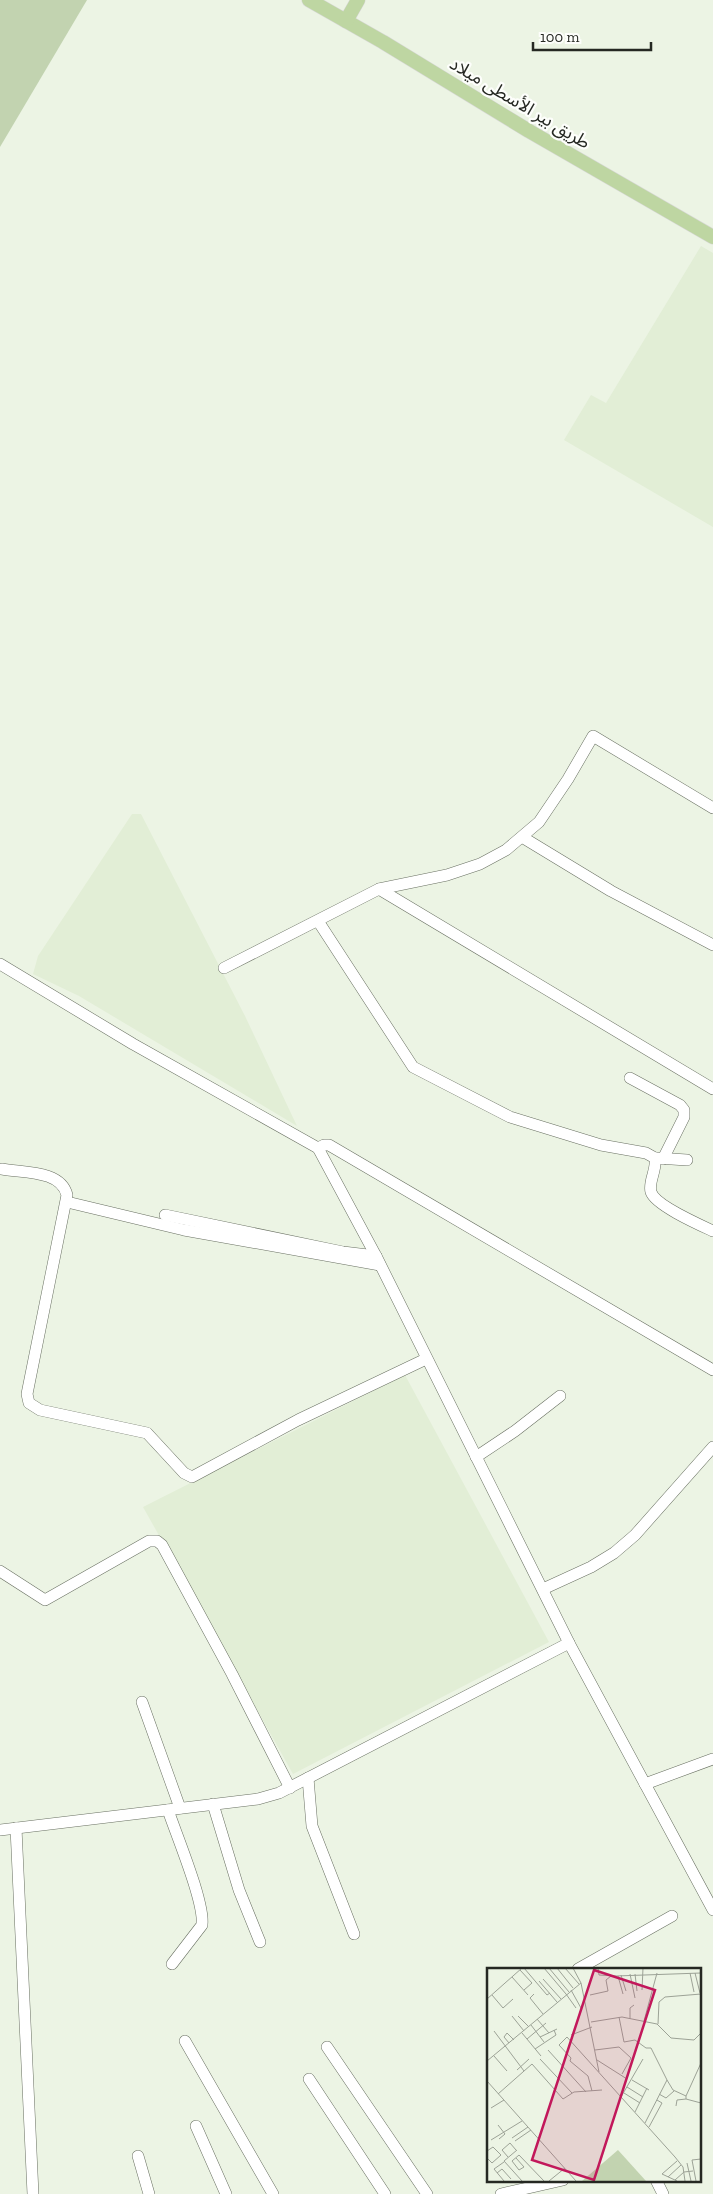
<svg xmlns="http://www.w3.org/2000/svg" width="713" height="2194" font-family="'Zilla Slab','Noto Sans Arabic',serif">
<rect width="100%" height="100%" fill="#ecf4e4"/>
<g fill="#e2eed6">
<path d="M701 246 713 253V527L564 440 591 395 606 403Z"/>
<path d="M132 814H141L245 1016 297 1126 79 996 33 974 38 956Z"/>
<path d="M405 1375 549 1642 293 1774 143 1507Z"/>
</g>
<path fill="#c2d3b0" d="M0 0H87L0 147Z"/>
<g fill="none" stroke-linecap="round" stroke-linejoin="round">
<defs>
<g id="minor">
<path d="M522 837 611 891 713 945"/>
<path d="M379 889 713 1089"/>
<path d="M318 921 413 1067 510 1117 601 1145 646 1153 655 1158C657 1170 648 1182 651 1192 655 1205 700 1225 713 1231"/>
<path d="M0 964 133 1044 318 1148 376 1256 569 1643 713 1910"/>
<path d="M224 968 379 889 447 875 480 864 506 850 539 822 568 779 593 736 713 808"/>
<path d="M630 1078 680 1105 684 1110V1117L663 1159"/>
<path d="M318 1148 324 1145H329L713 1370"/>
<path d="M657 1158 687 1160"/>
<path d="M2 1169C23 1173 61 1170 67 1195L27 1394 29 1403 40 1410 147 1433 184 1473 192 1477 298 1420 426 1359"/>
<path d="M67 1202 184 1230 380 1265"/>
<path d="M165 1215 343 1252 376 1256"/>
<path d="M476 1457 515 1431 560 1396"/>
<path d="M0 1571 45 1600 149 1541H157L162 1545 232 1674 290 1788"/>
<path d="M543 1589 591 1567 614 1553 635 1535 713 1447"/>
<path d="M142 1702 180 1808"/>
<path d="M308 1778 312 1826 354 1934"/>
<path d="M645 1784 713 1759"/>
<path d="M213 1804 239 1890 260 1942"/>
<path d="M168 1810C176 1834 205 1903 202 1925L172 1964"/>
<path d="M16 1828 33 2194"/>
<path d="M0 1830 258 1799 279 1793 569 1643"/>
<path d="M578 1969 672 1916"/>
<path d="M185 2041 273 2194"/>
<path d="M327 2047 427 2194"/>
<path d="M309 2079 385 2194"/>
<path d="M196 2126 226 2194"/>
<path d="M138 2156 149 2194"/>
<path d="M656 2180 663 2194"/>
<path d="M501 2194 563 2180"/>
</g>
<g id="major">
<path d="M309 0 383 42 529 131 713 237"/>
<path d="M346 21 358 0"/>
</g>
</defs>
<use href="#minor" stroke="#697062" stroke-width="12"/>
<use href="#major" stroke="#d8d8d7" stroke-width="15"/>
<use href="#minor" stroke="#fff" stroke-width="11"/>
<use href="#major" stroke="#bed6a2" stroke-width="14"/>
</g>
<g text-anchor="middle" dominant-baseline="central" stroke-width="4.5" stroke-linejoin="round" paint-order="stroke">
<g font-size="18" fill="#252822" stroke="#fdfefb">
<text transform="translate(520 103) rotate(31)">طريق بير الأسطى ميلاد</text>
</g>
</g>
<g transform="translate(487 1968)">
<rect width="214" height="214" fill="#ecf4e4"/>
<path d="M131 182 159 213H95Z" fill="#c2d3b0"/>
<path fill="none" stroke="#9ca296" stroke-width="1" d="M37 0 60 27 63 25M57 0 79 26M62 0 82 24M70 0 86 20M78 0 92 16M111 0 112 7 129 8 214 5M33 2 45 15 37 22M203 5 207 24M208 5 213 25M143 6 148 30M148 6 150 23M134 7 139 23M131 8 136 26M25 9 41 27M56 11 74 31M52 13 70 34M94 15 112 104M84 22 94 40M155 22 156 0M47 26 43 30 56 46M79 26 89 40M5 27 16 40 26 31M103 27 121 23 119 12 124 8M0 31 35 0M25 48 37 63M31 48 42 59M132 49 137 74 148 72 159 80H164L180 112M50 51 62 65M143 51V40L147 37M157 53 170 5M104 54 135 49 170 56 184 70 207 72 214 65M171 56 172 34 178 29 214 26M44 57 57 74M7 63 37 103M35 65 54 88M84 67 105 59M53 69 70 61M40 71 59 55M22 75 17 69 20 65 27 72M48 81 69 67 67 62M61 82 99 124M108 82 132 79 144 90 135 106M7 88 20 103M53 91 85 125M110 92 140 111M0 93 94 15 86 0M30 102 42 91M145 112 162 122M0 113 89 213M140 119 156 129M105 123 101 108 83 93 84 90 72 77 80 69 188 189 196 199 198 213M137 125 153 135M11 126 45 96 76 131 87 124 115 122M172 126 179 130 187 123M134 129 156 91M199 131 214 135M189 138 190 132 199 131V128M4 140 17 132M148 144 160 120M158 155 180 112 186 122 199 128 214 95M11 157 18 166 12 171M162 159 175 135 170 132M25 170 41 159M4 172 35 153M28 173 44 162M30 182 17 193 35 213M0 183 6 179 14 187 5 195 0 190M21 189 15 182 23 175 29 182M29 190 37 199 32 202 25 193 32 187 57 213M200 195 204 213M10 205 15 201 24 211M181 209 194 197M188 212 197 204 206 203M17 213 7 201 17 194M62 213 78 200M190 213 175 206 190 193M209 213 205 192 214 191"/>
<path fill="#c2185b" fill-opacity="0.15" stroke="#c2185b" stroke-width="2.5" d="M107 2 168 22 107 212 45 192Z"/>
<rect width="214" height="214" fill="none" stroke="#252822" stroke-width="2.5"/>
</g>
<path d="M533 42v8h118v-8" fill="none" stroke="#252822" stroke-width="2.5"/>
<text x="540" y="42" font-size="15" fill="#252822" stroke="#fdfefb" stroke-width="4" paint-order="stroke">100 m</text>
</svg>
